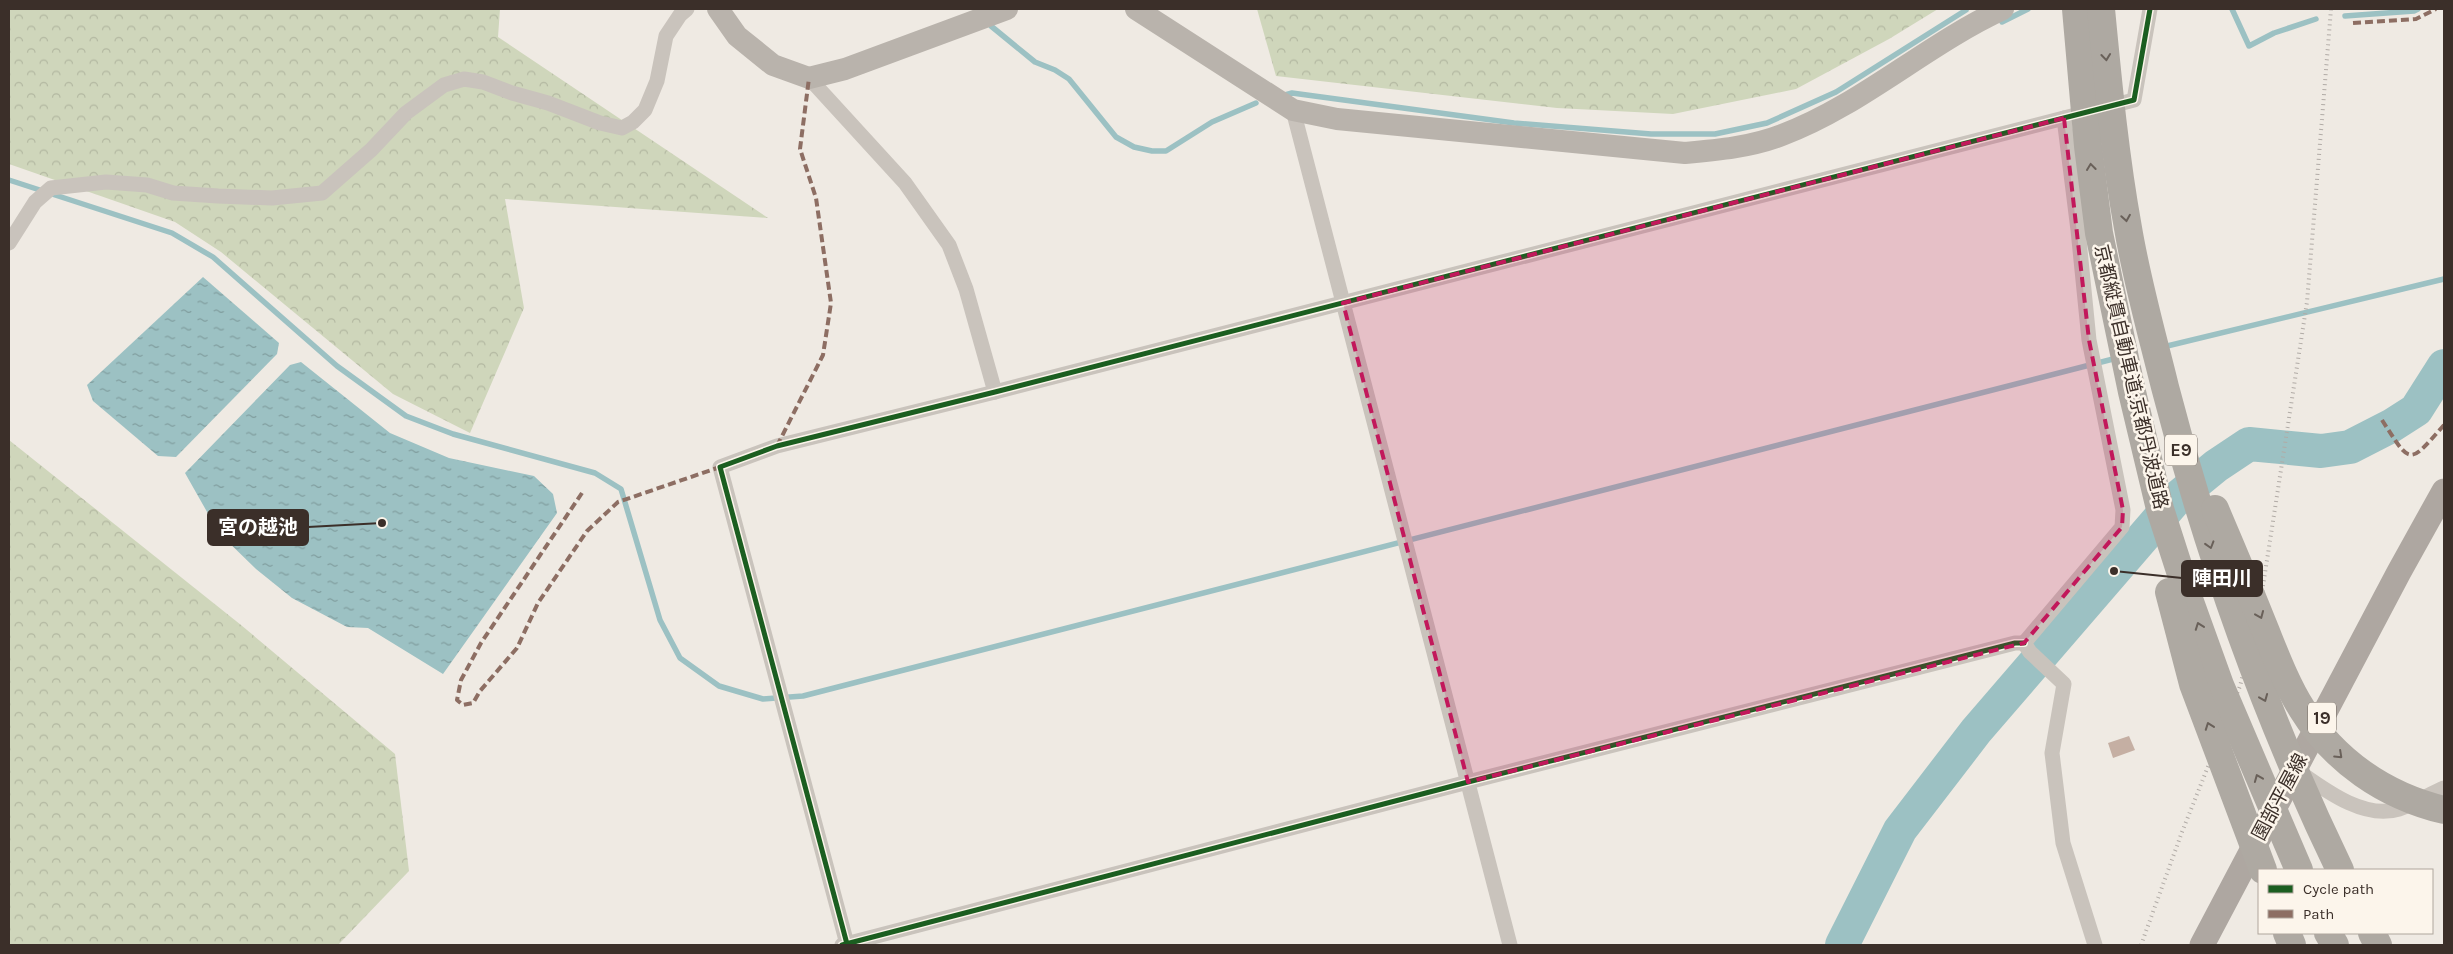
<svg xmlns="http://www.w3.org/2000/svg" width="2453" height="954" font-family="Karla,'Noto Sans JP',sans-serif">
<defs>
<pattern id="forest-crowns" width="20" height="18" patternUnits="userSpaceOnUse" patternTransform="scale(1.25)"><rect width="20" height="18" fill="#cfd6bb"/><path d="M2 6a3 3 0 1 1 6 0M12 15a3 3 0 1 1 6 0" fill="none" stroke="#b3b8a1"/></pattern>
<pattern id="water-ripples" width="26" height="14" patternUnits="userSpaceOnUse" patternTransform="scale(1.25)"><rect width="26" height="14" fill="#9cc1c3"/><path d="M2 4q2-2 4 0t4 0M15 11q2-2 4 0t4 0" fill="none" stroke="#809d9e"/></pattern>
</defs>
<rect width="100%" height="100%" fill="#efeae3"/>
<g fill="url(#forest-crowns)">
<path d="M9 9H500L498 37 768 218 505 199 524 308 470 433 393 394 221 252 175 222 9 164Z"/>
<path d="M1257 9H1938L1889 39 1796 89 1673 114 1557 108 1276 76Z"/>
<path d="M9 440 241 625 395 754 409 871 338 945H9Z"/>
</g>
<g fill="url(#water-ripples)">
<path d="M203 277 279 343 277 354 176 457 158 456 93 401 87 385Z"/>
<path d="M301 362 390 433 449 458 534 476 553 494 557 513 443 674 368 628 347 627 292 598 256 569 219 533 185 473 290 365Z"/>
</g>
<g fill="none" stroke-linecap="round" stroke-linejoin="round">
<g stroke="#9cc1c3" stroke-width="5.5">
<path d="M2232 9 2249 46 2274 33 2316 19"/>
<path d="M2345 16 2414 11 2418 9"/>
<path d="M2002 22 2028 9"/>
<path d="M991 26 1035 62 1055 70 1069 79 1116 137 1134 147 1152 151H1166L1212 122 1256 103"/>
<path d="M1285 95 1292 93 1514 123 1651 134H1715L1767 123 1836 92 1966 10"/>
<path d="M9 180 172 233 213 257 337 366 406 416 453 434 595 473 621 489 660 620 680 658 719 686 763 699 803 696 2117 358"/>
<path d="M2163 347 2444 279"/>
</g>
<path stroke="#9cc1c3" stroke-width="34" d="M1842 945 1900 830 1976 731 2177 498 2216 466 2249 444 2321 451 2350 447 2391 426 2416 410 2444 366"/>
</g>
<path fill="#c5afa3" d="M2129 736 2135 750 2113 758 2108 743Z"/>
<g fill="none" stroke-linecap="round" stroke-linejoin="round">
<g stroke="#c9c3bc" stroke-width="15">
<path d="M809 78 905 183 949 245 966 289 995 392"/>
<path d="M1293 110 1510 945"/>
<path d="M9 243 35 202 51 188 106 182 147 185 173 193 218 196 272 198 322 193 371 150 406 113 444 85 464 79 483 82 512 93 548 103 600 123 622 128 633 122 645 110 657 81 666 36 680 15 687 9"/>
<path d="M2024 643 2122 527 2123 510 2089 340 2078 230 2064 118"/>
<path d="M2024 643 2030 652 2064 684 2052 753 2063 843 2095 945"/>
<path d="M2298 771C2325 790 2364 820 2399 809 2414 804 2430 794 2444 788"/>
<path d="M847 944 720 467 777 446 995 392 2134 100 2150 9"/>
<path d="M842 945 1468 782 2015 643H2024"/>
</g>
<g stroke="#b9b3ac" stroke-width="22">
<path d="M718 9 737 36 773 65 809 78 845 69 1007 9"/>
<path d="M1136 9 1293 110 1337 119 1685 153C1718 150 1751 147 1782 135 1860 106 1927 44 2003 9"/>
</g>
<path stroke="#aea7a1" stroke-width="25" d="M2202 945 2399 572 2444 491"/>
<g stroke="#aea9a2" stroke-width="28">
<path d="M2287 933 2292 945"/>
<path d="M2328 933 2335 945"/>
<path d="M2372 933 2378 945"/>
</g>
<path stroke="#b1aba6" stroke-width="4" stroke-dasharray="1 4" stroke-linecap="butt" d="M2141 945 2182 832 2240 686 2258 618 2307 302 2331 9"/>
<g stroke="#aea9a2" stroke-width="28">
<path d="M2076 9 2088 146 2099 233 2132 392 2160 509 2189 599 2220 685 2299 870"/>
<path d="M2101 9C2108 82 2115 156 2128 228 2137 282 2152 334 2165 387 2208 554 2265 715 2340 870"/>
<path d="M2215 509C2231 547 2247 584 2262 622 2274 651 2285 682 2302 709 2334 761 2385 796 2444 810"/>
<path d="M2169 592 2193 684 2263 870"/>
</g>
<g stroke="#8d6e63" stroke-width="4" stroke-dasharray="8 4" stroke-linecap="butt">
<path d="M2353 23 2416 19 2436 9"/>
<path d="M2382 420C2411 465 2408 466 2444 425"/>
<path d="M777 446 823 355 831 303 816 198 800 149 809 78"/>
<path d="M582 493 481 643 461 680 457 700 463 705 473 703 480 691 517 648 538 603 587 531 618 502 720 467"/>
</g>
<defs>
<g id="cycleway">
<path d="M847 944 720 467 777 446 995 392 2134 100 2150 9"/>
<path d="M842 945 1468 782 2015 643H2024"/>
</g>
</defs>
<use href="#cycleway" stroke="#fcf5eb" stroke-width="8"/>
<use href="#cycleway" stroke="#1b5e20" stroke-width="5"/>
</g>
<defs><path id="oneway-chevron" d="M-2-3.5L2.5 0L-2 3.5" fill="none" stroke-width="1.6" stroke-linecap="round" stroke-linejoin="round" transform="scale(1.25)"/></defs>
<g stroke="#696059">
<use href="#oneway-chevron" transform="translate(2106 57) rotate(84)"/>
<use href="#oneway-chevron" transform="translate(2091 167) rotate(-97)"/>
<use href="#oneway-chevron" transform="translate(2126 218) rotate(81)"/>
<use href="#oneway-chevron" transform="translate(2210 545) rotate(73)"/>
<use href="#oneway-chevron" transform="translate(2260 615) rotate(67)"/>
<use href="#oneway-chevron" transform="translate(2199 626) rotate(-110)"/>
<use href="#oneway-chevron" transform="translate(2264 698) rotate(68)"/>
<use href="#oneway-chevron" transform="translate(2209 726) rotate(-110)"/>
<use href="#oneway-chevron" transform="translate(2339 755) rotate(43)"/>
<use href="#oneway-chevron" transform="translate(2258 778) rotate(-112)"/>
</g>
<path fill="#c2185b" fill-opacity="0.2" stroke="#c2185b" stroke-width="4" stroke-dasharray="10 6" stroke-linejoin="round" d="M2064 118 2089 340 2123 510 2122 527 2024 643 1468 782 1343 303Z"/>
<g text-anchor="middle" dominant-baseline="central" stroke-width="5" stroke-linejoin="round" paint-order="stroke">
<g fill="#fcf5eb" stroke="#756a63" stroke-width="1">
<rect x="2165" y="434.5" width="32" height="31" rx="4"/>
<rect x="2308" y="702.5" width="28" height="31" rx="4"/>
</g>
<g font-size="18" font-weight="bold" fill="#3b2f29">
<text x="2181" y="450">E9</text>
<text x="2322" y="718">19</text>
</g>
<g font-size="19" fill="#3b2f29" stroke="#fcf5eb">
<text transform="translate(2131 377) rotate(77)">京都縦貫自動車道;京都丹波道路</text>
<text transform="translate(2280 797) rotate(-62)">園部平屋線</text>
</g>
</g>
<path fill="none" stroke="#3b2f29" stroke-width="2" d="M382 523L308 527M2114 571L2182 578"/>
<g fill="#3b2f29" stroke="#fcf5eb" stroke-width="2">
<circle cx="382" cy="523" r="5"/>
<circle cx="2114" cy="571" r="5"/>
</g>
<g fill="#3b2f29" stroke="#3b2f29" stroke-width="2">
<rect x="208" y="510" width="100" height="35" rx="5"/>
<rect x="2182" y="561" width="80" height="35" rx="5"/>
</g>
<g font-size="20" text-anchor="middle" font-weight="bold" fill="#fff">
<text x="258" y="534">宮の越池</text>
<text x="2222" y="585">陣田川</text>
</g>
<rect width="2453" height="954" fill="none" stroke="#3b2f29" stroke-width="20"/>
<rect x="2258" y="869" width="175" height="65" fill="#fcf5eb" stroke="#afa69d"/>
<rect x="2268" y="885" width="25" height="8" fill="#1b5e20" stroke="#afa69d"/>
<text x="2303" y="894" font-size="15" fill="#3b2f29">Cycle path</text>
<rect x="2268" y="910" width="25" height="8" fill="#8d6e63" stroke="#afa69d"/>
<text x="2303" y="919" font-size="15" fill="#3b2f29">Path</text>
</svg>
